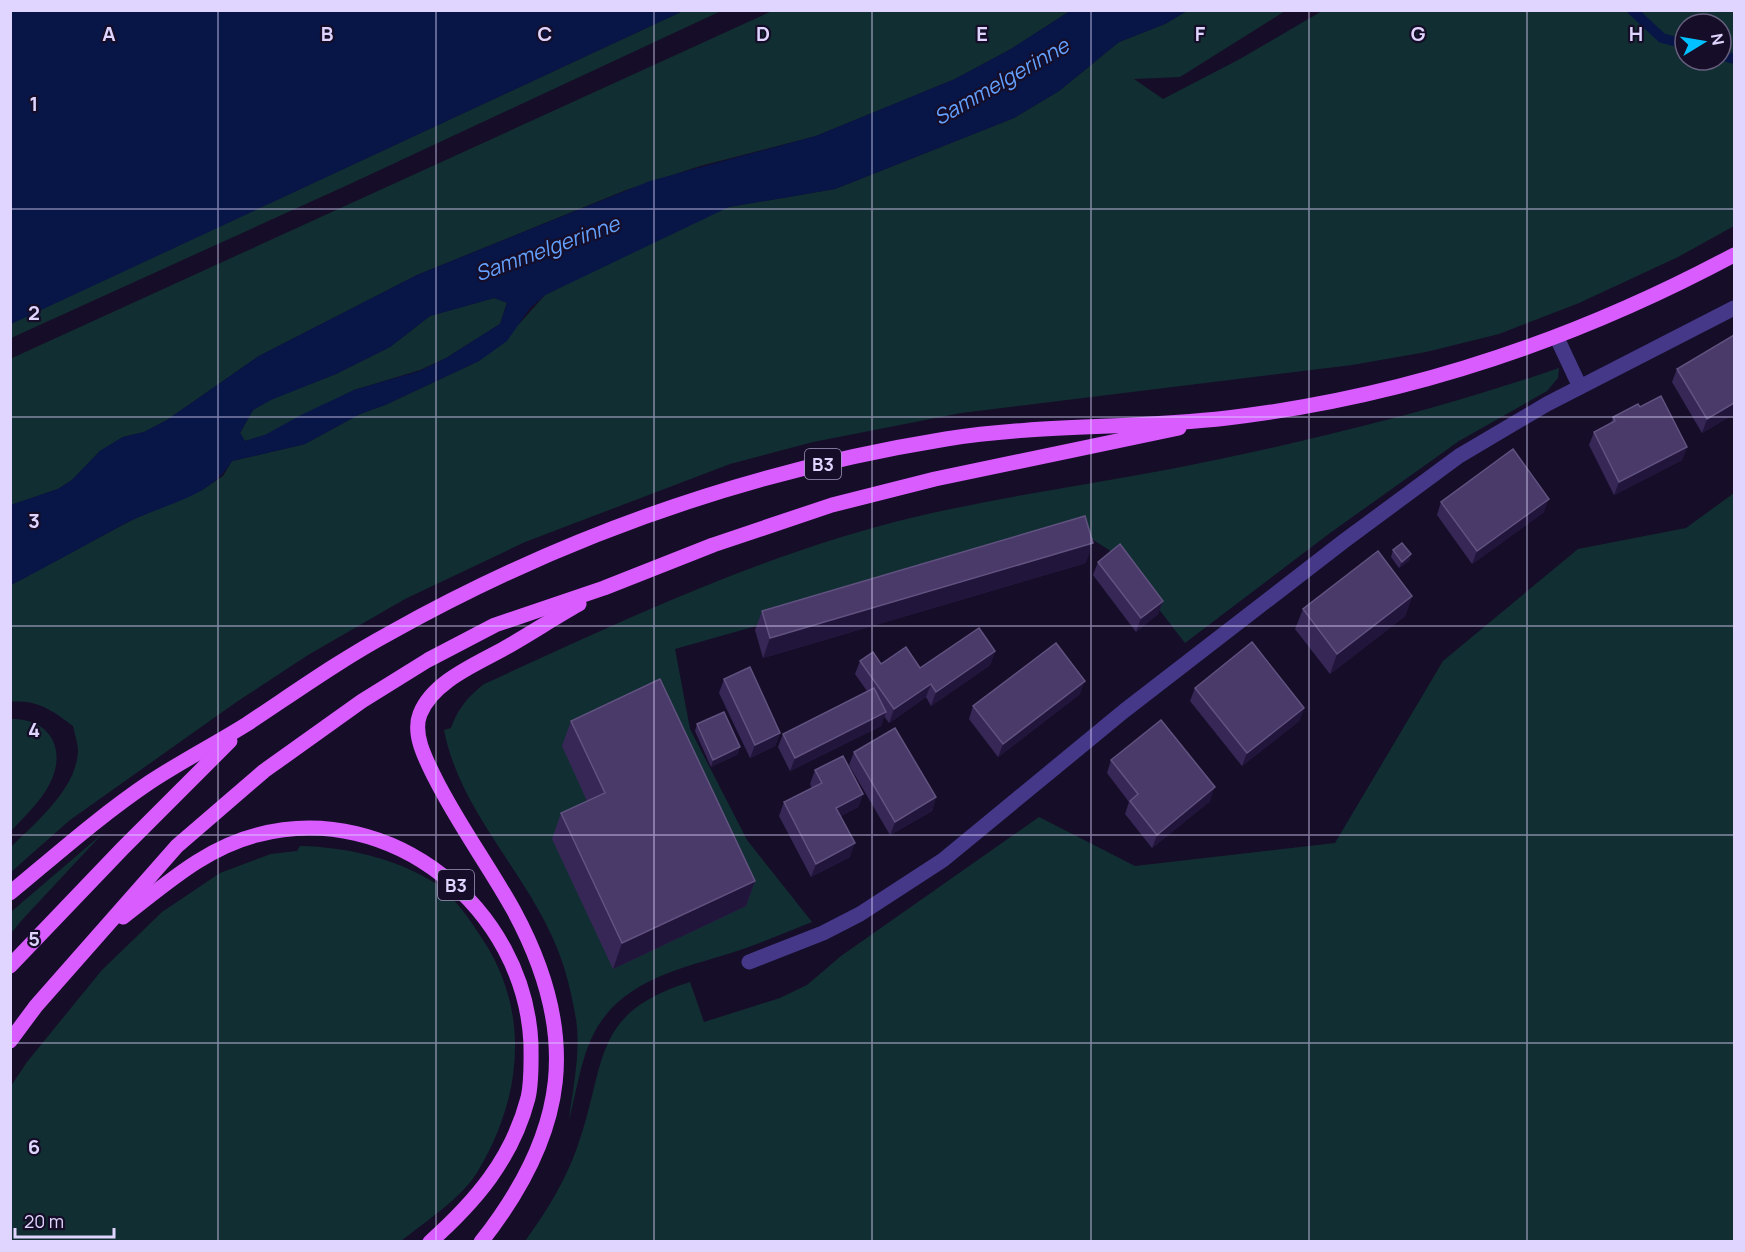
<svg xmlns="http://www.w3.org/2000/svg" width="1745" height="1252" font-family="Manrope,sans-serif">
<rect width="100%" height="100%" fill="#160e28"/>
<g fill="#112f32" fill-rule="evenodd">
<path d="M683 11H721L352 183 11 338 10 324Z"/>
<path d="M772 11H1070L1011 49 955 79 816 136 700 166 626 190 417 275 259 356 167 420 144 432 123 437 100 451 72 480 58 489 11 505 10 359Z"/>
<path d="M1187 11H1285L1180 77 1134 79 1163 99 1240 59 1322 11H1734V226L1678 257 1579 303 1499 334 1426 352 1352 365 961 413 813 442 730 464 525 542 405 599 308 655 235 703 70 820 11 872V847C36 822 78 788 78 749 77 742 75 734 73 726 53 711 37 699 11 702V585L132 520 202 490 223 476 232 461 305 444 360 414 385 405 479 361 520 323 545 295 691 223 729 207 835 189 1014 118 1059 91 1119 42 1165 24ZM1685 24H1721V60H1685Z"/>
<path d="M494 298 507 302 500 324 446 358 420 370 354 390 265 435 245 441 240 433 253 410 271 399 336 374 390 347 430 316Z"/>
<path d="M1559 368 1558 378 1547 391 1459 441 1330 533 1185 643 1117 555 1082 533 675 649 690 729 747 840 812 922C789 931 766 941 743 949 694 966 635 974 602 1020 582 1047 578 1087 569 1120 573 1087 581 1052 576 1019 573 1001 568 979 562 961 534 878 461 817 444 730L451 728C458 708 468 697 484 684 625 620 764 553 915 517 1000 497 1086 485 1171 469 1302 443 1432 412 1559 368Z"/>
<path d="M1734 493V1241H525C547 1211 566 1180 578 1145 607 1063 590 1013 690 982L704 1022 780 998 807 985 841 956 1039 817 1135 866 1335 843 1443 661 1578 549 1686 528Z"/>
<path d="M11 719C50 718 68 750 49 785 40 802 24 817 11 831Z"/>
<path d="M102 834 21 921 11 933V912Z"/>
<path d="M300 846C346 847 395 858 435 883 452 895 466 914 477 931 531 1006 524 1094 478 1171 462 1198 425 1222 401 1241H11V1086L27 1062 102 970 162 912 220 873 271 854 297 851Z"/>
</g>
<g fill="#081647" fill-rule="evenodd">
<path d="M11 10H683V11L11 324Z"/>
<path d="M1070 11H1187L1165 24 1119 42 1059 91 1014 118 835 189 729 207 545 295 530 308 507 341 479 361 385 405 360 414 305 444 232 461C210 498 164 504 128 522 88 543 50 565 11 585V505L58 489 72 480 100 451 123 437 144 432 167 420 259 356 417 275 650 181 816 136 955 79 1011 49ZM494 298 507 303 500 324 446 358 420 371 354 390 301 415 265 435 245 441 240 433 253 410 271 400 336 374 390 347 430 316Z"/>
</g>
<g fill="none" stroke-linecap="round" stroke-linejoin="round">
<g stroke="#081647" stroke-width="10">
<path d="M1632 10 1662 38 1685 44"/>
<path d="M1721 55 1734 59"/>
</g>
<g stroke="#463889" stroke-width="15">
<path d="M1557 338 1580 387"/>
<path d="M749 962 823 933 860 914 943 860 1124 711 1344 541 1459 456 1547 404 1734 308"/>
</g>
<g stroke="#d95cff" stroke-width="15">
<path d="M10 893C56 855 101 815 150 782 182 761 215 744 247 724 294 693 340 660 390 633 565 535 748 471 946 439 1040 424 1134 429 1227 418 1407 397 1575 340 1734 255"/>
<path d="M123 917C165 885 205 848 257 835 392 799 525 909 531 1044 531 1062 532 1081 528 1098 512 1159 476 1201 430 1242"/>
<path d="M10 966 122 849 230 741"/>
<path d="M10 1041 36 1006 177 846 264 771 362 701 428 660 495 625 604 588 713 545 832 505 935 479 1179 428"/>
<path d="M481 1242C568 1132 581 1035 514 911 489 866 458 824 435 778 426 760 412 734 420 714 433 681 477 664 505 648 530 634 554 618 579 604"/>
</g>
</g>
<g fill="#372757">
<path d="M1677 369 1734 414 1702 433 1672 382Z"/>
<path d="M1640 407 1687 447 1682 460 1614 495 1589 445 1594 432 1611 423 1613 417Z"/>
<path d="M1441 502 1544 512 1472 564 1437 515Z"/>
<path d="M1393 550 1411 554 1409 561 1399 568 1391 557Z"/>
<path d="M1098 562 1163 601 1158 614 1136 632 1093 575Z"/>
<path d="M1086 563 763 658 755 630 762 611Z"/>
<path d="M1412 596 1405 616 1330 674 1295 629 1303 609Z"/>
<path d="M995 651 990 665 931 706 926 697 889 723 884 716 881 726 790 771 778 747 783 734 867 691 855 674 860 661 920 668Z"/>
<path d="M724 679 780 733 775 746 750 758 719 693Z"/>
<path d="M1195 688 1304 708 1299 721 1242 766 1190 701Z"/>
<path d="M1080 694 998 757 969 719 973 706Z"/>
<path d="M571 721 755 881 746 906 613 969 552 839 561 813 587 801 562 746Z"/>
<path d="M697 724 738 754 711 767 695 731Z"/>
<path d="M854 752 936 797 932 811 890 835 849 765Z"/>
<path d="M1111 760 1210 801 1152 848 1125 814 1129 802 1107 773Z"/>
<path d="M815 770 863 794 858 807 841 816 850 857 811 877 779 816 784 802 812 788 810 784Z"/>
</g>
<g fill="#22153c">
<path d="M1734 403V414L1702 433 1707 419Z"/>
<path d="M1687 447 1682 460 1614 495 1619 482Z"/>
<path d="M1549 499 1544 512 1472 564 1477 551Z"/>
<path d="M1093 543 1086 563 763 658 770 638Z"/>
<path d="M1411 554 1409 561 1399 568 1402 562Z"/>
<path d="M1412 596 1405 616 1330 674 1337 654Z"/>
<path d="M1163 601 1158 614 1136 632 1141 618Z"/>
<path d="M995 651 990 665 931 706 936 692Z"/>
<path d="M1085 681 1080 694 998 757 1003 744Z"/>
<path d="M931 684 926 697 889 723 894 709Z"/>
<path d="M1304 708 1299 721 1242 766 1247 753Z"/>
<path d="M886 712 881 726 790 771 795 758Z"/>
<path d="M780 733 775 746 750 758 755 745Z"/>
<path d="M740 747 738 754 711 767 713 760Z"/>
<path d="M1215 787 1210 801 1152 848 1157 835Z"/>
<path d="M863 794 858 807 831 821 836 808Z"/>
<path d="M936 797 932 811 890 835 895 822Z"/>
<path d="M855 843 850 857 811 877 816 864Z"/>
<path d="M755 881 746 906 613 969 622 943Z"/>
</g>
<g fill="#493a69" stroke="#615280" stroke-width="1.5">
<path d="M1734 335V403L1707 419 1677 369Z"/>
<path d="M1661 396 1687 447 1619 482 1594 432 1615 421 1613 417 1638 404 1640 407Z"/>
<path d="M1513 449 1549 499 1477 551 1441 502Z"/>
<path d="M1085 516 1093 543 770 638 762 611Z"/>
<path d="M1402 543 1411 554 1402 562 1393 550Z"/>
<path d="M1120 544 1163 601 1141 618 1098 562Z"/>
<path d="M1378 551 1412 596 1337 654 1303 609Z"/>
<path d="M979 628 995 651 936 692 931 684 894 709 860 661 873 652 881 664 906 647 920 668Z"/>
<path d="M1252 642 1304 708 1247 753 1195 688Z"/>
<path d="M1056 643 1085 681 1003 744 973 706Z"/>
<path d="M750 667 780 733 755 745 724 679Z"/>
<path d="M660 679 755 881 622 943 561 813 605 793 571 721Z"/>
<path d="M874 688 886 712 795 758 783 734Z"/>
<path d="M724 712 740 747 713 760 697 724Z"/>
<path d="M1161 720 1215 787 1157 835 1130 801 1138 794 1111 760Z"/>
<path d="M895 728 936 797 895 822 854 752Z"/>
<path d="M843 756 863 794 836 808 855 843 816 864 784 802 822 783 815 770Z"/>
</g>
<path fill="none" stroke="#e0d5ff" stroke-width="1.5" stroke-opacity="0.55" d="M218 10V1242M436 10V1242M654 10V1242M872 10V1242M1091 10V1242M1309 10V1242M1527 10V1242M10 209H1734M10 417H1734M10 626H1734M10 835H1734M10 1043H1734"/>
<g text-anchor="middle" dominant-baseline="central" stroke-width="4.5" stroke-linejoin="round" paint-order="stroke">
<g fill="#160e28" stroke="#a399be" stroke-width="1.5">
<rect x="805" y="449" width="36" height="30" rx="4.5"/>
<rect x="438" y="870" width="36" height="30" rx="4.5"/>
</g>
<g font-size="18" font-weight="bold" fill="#e0d5ff">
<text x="823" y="464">B3</text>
<text x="456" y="885">B3</text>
</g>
<g font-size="21" font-style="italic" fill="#63a1ff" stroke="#160e28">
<text transform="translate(1001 81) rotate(-30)">Sammelgerinne</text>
<text transform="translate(547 248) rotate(-20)">Sammelgerinne</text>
</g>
</g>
<g font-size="20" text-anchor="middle" font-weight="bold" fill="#e0d5ff" stroke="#160e28" stroke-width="4.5" stroke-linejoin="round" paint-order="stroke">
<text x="109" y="41">A</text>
<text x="327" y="41">B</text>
<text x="545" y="41">C</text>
<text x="763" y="41">D</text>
<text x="982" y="41">E</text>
<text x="1200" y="41">F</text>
<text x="1418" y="41">G</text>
<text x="1636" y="41">H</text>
<text x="34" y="111">1</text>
<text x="34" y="320">2</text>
<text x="34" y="528">3</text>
<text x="34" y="737">4</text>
<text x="34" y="946">5</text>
<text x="34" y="1154">6</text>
</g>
<rect width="1745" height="1252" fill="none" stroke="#e0d5ff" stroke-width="24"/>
<g transform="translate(1703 42) rotate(79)"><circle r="28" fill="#160e28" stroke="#675e7e" stroke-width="1.5"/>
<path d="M0-4.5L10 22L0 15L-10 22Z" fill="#01c2ff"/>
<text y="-9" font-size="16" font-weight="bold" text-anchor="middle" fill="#e0d5ff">N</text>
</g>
<path d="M15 1228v9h99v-9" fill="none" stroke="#e0d5ff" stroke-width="3"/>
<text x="24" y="1228" font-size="18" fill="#e0d5ff" stroke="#160e28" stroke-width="4.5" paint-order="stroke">20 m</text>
</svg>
